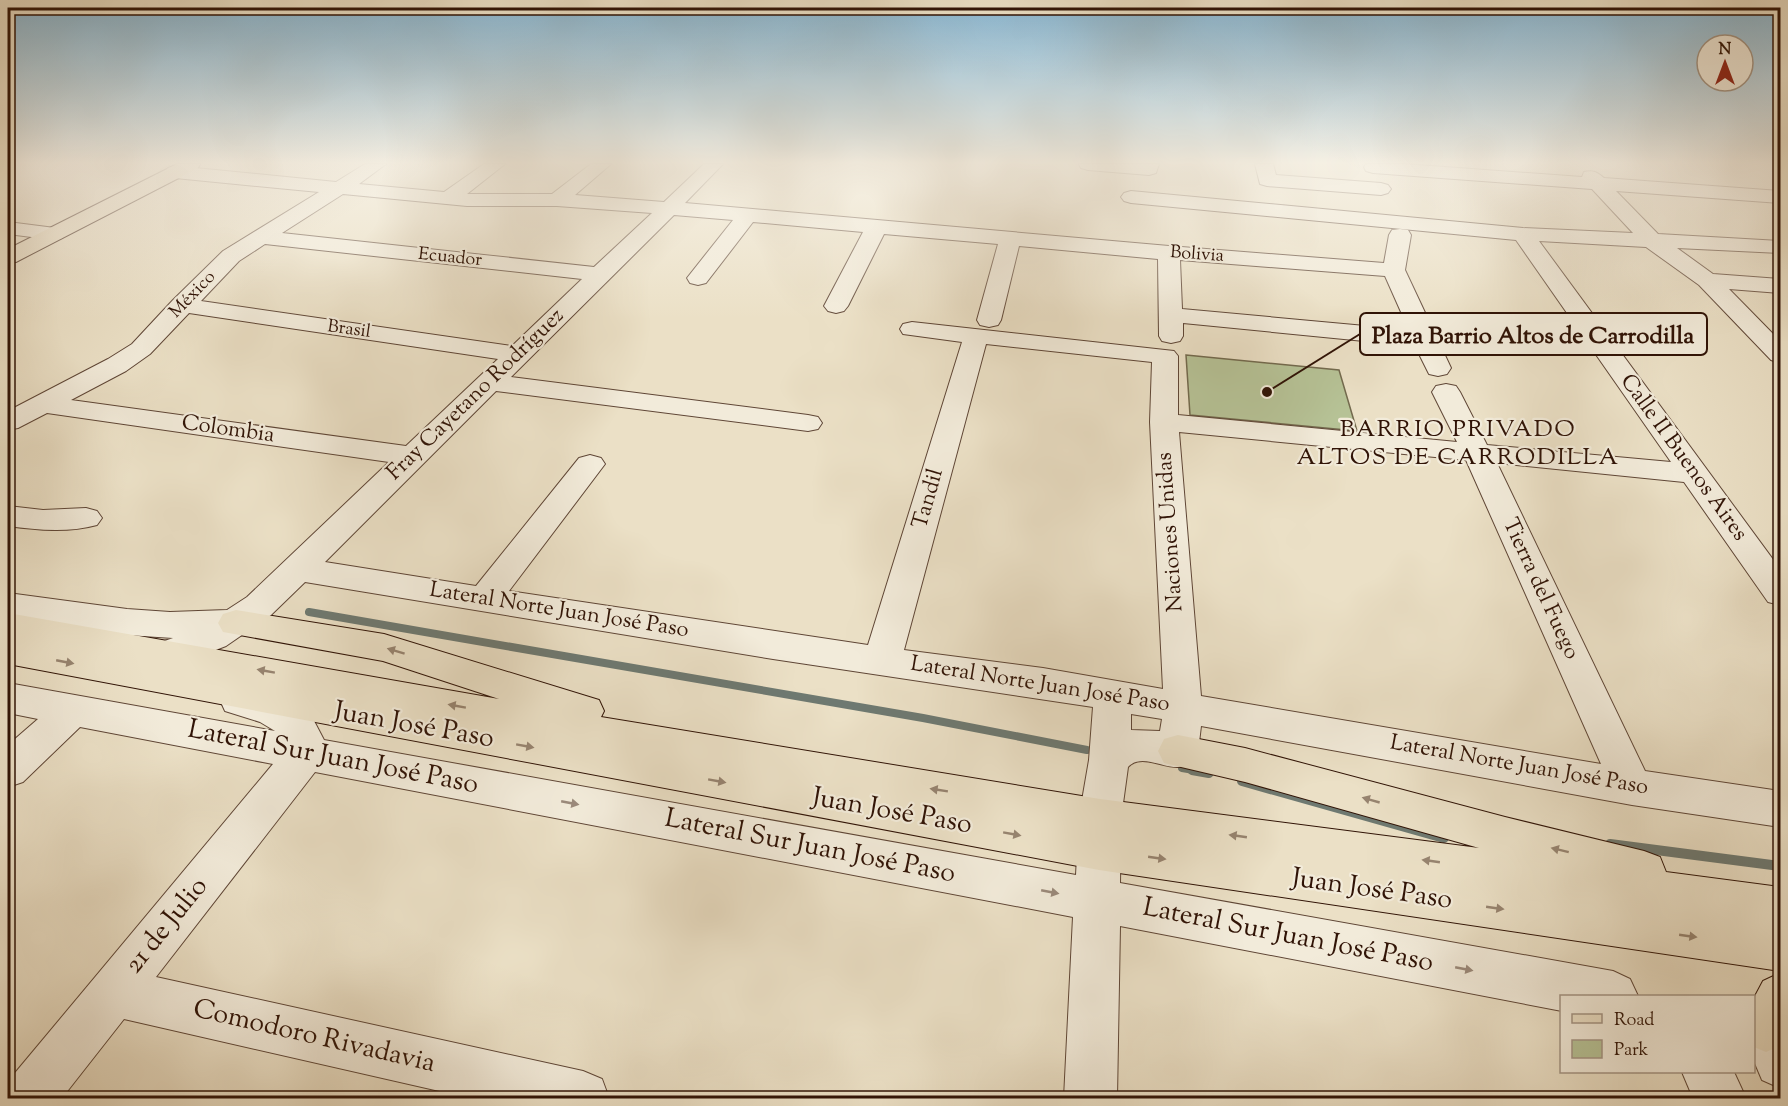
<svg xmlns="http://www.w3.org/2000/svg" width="1788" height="1106" font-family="'Sorts Mill Goudy',serif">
<rect width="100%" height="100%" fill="#ebe0c6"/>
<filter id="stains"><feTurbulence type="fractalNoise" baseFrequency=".00333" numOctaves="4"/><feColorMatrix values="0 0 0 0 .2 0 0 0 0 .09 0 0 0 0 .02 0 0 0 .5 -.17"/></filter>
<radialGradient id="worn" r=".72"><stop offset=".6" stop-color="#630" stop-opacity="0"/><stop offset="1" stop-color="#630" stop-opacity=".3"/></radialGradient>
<path fill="#b6c296" stroke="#736a4e" stroke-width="1.5" d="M1186 355 1339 370 1357 431 1190 415Z"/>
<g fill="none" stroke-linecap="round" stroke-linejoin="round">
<g stroke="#6e7971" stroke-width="8">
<path d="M309 612 923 718 1087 750"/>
<path d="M1182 768 1200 771"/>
</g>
<g stroke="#6e7971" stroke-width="10">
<path d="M1192 770 1209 773"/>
<path d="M1242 781 1444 838"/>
<path d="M1610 844 1780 866"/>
</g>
<defs>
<g id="minor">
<path d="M365 164H386L359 184 444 192 484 164H505L467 194H552L591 164H611L575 195 664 202 704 164H723L685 203 1169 246 1384 263 1389 235 1392 230 1400 229 1408 230 1411 235 1405 270 1451 368 1447 374 1438 376 1429 374 1415 346 1183 323V336L1180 341 1171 343 1162 341 1159 336 1158 259 1019 246 1001 320 998 325 989 327 980 325 977 320 998 244 884 234 848 306 844 311 836 313 828 311 824 306 863 232 753 222 706 283 698 285 690 283 687 278 733 220 674 215 511 377 808 415 818 417 822 423 818 429 808 431 496 391 325 562 476 586 579 458 590 455 601 458 605 464 509 591 868 645 962 342 903 334 900 329 903 324 912 322 1174 351 1178 356V415L1457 442 1432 392 1436 386 1446 384 1456 386 1460 392 1487 445 1671 462 1516 240 1131 203 1124 201 1121 197 1124 193 1131 191 1523 228 1633 233 1592 189 1373 173 1366 171 1364 167 1366 164H1404L1582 177 1584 172C1593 170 1597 172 1604 178L1780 191V203L1616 191 1658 234 1780 241V253L1677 248 1713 274 1780 279V293L1729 289 1780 341V363L1771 360 1699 285 1646 247 1539 241 1780 569V605L1768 602 1684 482 1497 463 1645 771 1780 791V827L1632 805 1201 726 1198 751 1192 763C1188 764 1182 767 1178 767 1162 768 1141 753 1128 767L1121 818 1120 883 1613 971 1630 979 1638 996H1562V1011L1120 926 1117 1098H1064L1073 917 315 772 156 977 583 1071 602 1079 609 1098H470L124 1019 62 1098H8L10 1079 273 764 80 727 23 782 8 787V745L38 719 8 713V683L275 731 260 722 225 711 220 700 225 689 239 685 297 705 313 719 324 740 1076 875 1079 818 1089 760 1093 707 773 659 305 582 271 615 226 646 169 668 156 664 151 654 156 644 173 638 127 635 8 617V593L127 609 170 612 227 610 247 597 389 462 47 413 18 428 8 430V411L108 359 132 344 173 300 223 251 319 192 175 178 168 176 166 172 168 168 175 166 336 182ZM343 194 467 206H557L652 213 594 267 282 233ZM265 244 582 279 512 346 201 301 239 261ZM1180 260 1385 276 1409 330 1182 309ZM189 313 498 359 406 446 71 400 126 371 150 354ZM986 344 1152 362 1150 422 1163 689 1043 668 904 650ZM1179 432 1466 460 1601 764 1201 696ZM1131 714 1162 719 1160 731 1131 730Z"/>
<path d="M1079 164H1159L1156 173 1149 175 1088 170 1081 168Z"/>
<path d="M1255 164H1273L1276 175 1381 183 1388 185 1391 189 1388 193 1381 195 1267 186 1260 184Z"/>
<path d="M8 222 55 228 62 230 66 234 62 238 55 240 8 234Z"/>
<path d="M8 506 43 510 86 508 97 511 102 518 97 525C68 533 37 530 8 526Z"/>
<path d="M1766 1002 1780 1008V1088L1762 1080 1754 1061V1007Z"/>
<path d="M1682 1072H1734L1746 1098H1693Z"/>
</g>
<path id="major" d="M177 164H200L198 168 16 262 8 263V249Z"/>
<g id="highway">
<path d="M236 610 384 634 599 700 604 711 601 717 1100 799 1479 848 1245 782 1164 763 1158 751 1164 739 1178 735 1245 748 1505 817 1644 851 1660 857 1666 872 1780 887V971L1099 870 8 664V613L499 699 383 661 223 632 218 623 223 614Z"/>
<path d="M1780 973V1046L1766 1052 1754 1047V998L1763 981Z"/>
</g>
</defs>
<use href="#minor" stroke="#5f4636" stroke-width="2"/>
<use href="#major" stroke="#301306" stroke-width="2"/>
<use href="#highway" stroke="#301306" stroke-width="2"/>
<use href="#minor" fill="#f2ebda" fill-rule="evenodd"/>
<use href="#major" fill="#ebe0c6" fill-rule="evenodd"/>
<use href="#highway" fill="#ebe0c6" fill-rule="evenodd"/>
</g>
<defs><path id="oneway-solid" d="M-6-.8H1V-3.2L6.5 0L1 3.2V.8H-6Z" transform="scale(1.5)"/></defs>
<g fill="#978470">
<use href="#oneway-solid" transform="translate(396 651) rotate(-163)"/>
<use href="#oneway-solid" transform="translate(65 662) rotate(11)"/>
<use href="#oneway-solid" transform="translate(266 671) rotate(-170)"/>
<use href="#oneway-solid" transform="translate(457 706) rotate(-170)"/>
<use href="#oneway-solid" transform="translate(525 746) rotate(10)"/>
<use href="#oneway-solid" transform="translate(717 781) rotate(10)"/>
<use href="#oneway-solid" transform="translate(939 790) rotate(-171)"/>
<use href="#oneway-solid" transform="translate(1371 800) rotate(-164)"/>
<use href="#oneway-solid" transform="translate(1012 834) rotate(10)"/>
<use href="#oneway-solid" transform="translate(1238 836) rotate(-172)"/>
<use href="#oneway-solid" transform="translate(1560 850) rotate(-166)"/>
<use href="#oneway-solid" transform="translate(1157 858) rotate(8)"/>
<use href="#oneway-solid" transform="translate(1431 861) rotate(-172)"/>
<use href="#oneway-solid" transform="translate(1495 908) rotate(8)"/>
<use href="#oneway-solid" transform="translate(1688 936) rotate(8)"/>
</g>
<g fill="#9b8a7b">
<use href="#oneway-solid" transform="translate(570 803) rotate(11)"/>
<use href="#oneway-solid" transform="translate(1050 892) rotate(11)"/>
<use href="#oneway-solid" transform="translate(1464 969) rotate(11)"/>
</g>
<linearGradient id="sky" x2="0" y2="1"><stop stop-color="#88b8d5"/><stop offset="0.51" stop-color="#f6f1e5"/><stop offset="1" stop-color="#f6f1e5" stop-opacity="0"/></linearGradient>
<rect width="1788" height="319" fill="url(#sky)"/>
<g text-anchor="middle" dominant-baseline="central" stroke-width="4.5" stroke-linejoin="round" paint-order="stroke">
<g font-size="18" fill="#301306" stroke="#f2ebda">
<text transform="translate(1197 255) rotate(4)">Bolivia</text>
<text transform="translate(450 258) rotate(6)">Ecuador</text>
<text transform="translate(193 295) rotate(-46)">México</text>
<text transform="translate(349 330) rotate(8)">Brasil</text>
</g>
<g font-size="22" fill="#301306" stroke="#f2ebda">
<text transform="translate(476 395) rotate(-44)">Fray Cayetano Rodríguez</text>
<text transform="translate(228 430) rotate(8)">Colombia</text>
<text transform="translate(1683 458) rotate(54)">Calle II Buenos Aires</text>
<text transform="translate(929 499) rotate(-74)">Tandil</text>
<text transform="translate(1171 532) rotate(-94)">Naciones Unidas</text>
<text transform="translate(1540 589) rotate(65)">Tierra del Fuego</text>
<text transform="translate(559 611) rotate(9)">Lateral Norte Juan José Paso</text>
<text transform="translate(1040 685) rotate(9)">Lateral Norte Juan José Paso</text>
<text transform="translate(1519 766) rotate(10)">Lateral Norte Juan José Paso</text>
</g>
<g font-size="24" letter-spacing="1.5" fill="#301306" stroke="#f2ebda">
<text x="1458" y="430">BARRIO PRIVADO<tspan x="1458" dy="28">ALTOS DE CARRODILLA</tspan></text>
</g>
<g font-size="27" fill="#301306" stroke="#f2ebda">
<text transform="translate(414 726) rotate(10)">Juan José Paso</text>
<text transform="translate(333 758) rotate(11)">Lateral Sur Juan José Paso</text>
<text transform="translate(892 812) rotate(10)">Juan José Paso</text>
<text transform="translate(810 847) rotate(11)">Lateral Sur Juan José Paso</text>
<text transform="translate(1372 890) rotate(8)">Juan José Paso</text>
<text transform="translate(167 926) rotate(-51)">21 de Julio</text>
<text transform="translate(1288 936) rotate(11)">Lateral Sur Juan José Paso</text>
<text transform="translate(314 1037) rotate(13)">Comodoro Rivadavia</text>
</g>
</g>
<path fill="none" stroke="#301306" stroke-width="2" d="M1267 392L1360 334"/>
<circle fill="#301306" stroke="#f2ebda" stroke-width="2" cx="1267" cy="392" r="6"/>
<rect fill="#f2ebda" stroke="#301306" stroke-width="2" x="1360" y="313" width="347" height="42" rx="6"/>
<g font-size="24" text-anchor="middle" font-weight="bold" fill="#301306">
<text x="1533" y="343">Plaza Barrio Altos de Carrodilla</text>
</g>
<rect width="1788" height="1106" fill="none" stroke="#ebe0c6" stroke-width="30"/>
<rect x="9" y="9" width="1770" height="1088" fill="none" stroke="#301306" stroke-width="3"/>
<rect x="15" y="15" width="1758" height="1076" fill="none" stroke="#301306" stroke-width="1.5"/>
<rect x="1560" y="995" width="195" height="78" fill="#f2ebda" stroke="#a49585" stroke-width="1.5"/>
<rect x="1572" y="1014" width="30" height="9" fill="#ebe0c6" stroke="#a49585" stroke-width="1.5"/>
<text x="1614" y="1025" font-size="18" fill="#301306">Road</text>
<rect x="1572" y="1040" width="30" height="18" fill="#b6c296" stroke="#a49585" stroke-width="1.5"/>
<text x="1614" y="1055" font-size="18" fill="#301306">Park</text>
<g transform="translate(1725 63)"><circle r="28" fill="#f2ebda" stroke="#a49585" stroke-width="1.5"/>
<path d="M0-4.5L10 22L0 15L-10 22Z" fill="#8f2418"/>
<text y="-9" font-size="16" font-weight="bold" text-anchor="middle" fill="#301306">N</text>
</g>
<rect width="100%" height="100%" filter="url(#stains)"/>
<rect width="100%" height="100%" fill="url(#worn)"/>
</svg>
